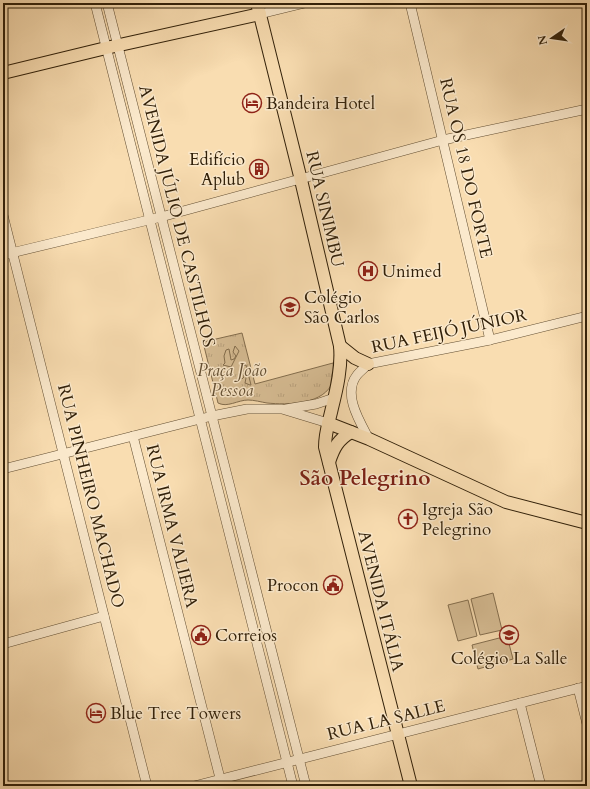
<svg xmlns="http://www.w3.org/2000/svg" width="590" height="789" font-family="Cardo,serif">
<defs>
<pattern id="park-tufts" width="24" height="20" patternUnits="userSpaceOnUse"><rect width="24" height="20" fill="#d7bd94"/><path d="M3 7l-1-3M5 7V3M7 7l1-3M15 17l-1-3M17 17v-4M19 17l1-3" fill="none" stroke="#b9a27e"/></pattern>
</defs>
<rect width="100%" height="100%" fill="#f9ddb1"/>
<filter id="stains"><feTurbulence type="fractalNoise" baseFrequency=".005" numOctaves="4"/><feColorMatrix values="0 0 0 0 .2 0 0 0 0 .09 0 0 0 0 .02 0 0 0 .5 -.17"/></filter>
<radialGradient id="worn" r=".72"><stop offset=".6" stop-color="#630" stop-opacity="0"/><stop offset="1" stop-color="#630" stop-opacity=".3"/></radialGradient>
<path fill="url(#park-tufts)" stroke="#846e4e" d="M242 333 255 384 333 363C335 371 335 374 333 381 325 405 287 405 267 403 261 402 254 400 248 400 238 400 227 408 218 403L203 342Z"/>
<g fill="#d7bd94" stroke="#846e4e">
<path d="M235 346 239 351 231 367 223 365 225 363 224 356 226 350 229 349 231 360 234 359 236 356 233 352Z"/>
<path d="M246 365 251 385H250L245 383 246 378 245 373 243 374 244 377 242 379 240 378 239 374 240 372 244 371 243 366Z"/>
<path d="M493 593 502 630 480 635 471 599Z"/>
<path d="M468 600 477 636 458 641 448 605Z"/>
<path d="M507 636 513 659 478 669 472 645Z"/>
</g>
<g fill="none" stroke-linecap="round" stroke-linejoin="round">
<defs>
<g id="minor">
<path d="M95 3 293 786"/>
<path d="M107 3 306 786"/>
<path d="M410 3 490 340"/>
<path d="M260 14 305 3"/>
<path d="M3 215 147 786"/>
<path d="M3 255 161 217 443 140 587 109"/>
<path d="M286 409 316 404 334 398"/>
<path d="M133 436 222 786"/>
<path d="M369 439C360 422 342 394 357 375 360 371 365 368 368 364L490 340 587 316"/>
<path d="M3 469 212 416 247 409H282L328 423"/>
<path d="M3 644 104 616"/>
<path d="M578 688 587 724"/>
<path d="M520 703 541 786"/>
<path d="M194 786 587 686"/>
</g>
<g id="major">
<path d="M257 3 301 180 340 346C342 366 337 388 332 408 329 422 325 432 325 447L411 786"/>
<path d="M3 73 106 48 260 14"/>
<path d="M340 346 355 358 368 364"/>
<path d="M328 423 369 439 506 502 587 523"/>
<path d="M329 462C334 447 338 440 351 432"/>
</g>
</defs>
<use href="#minor" stroke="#634f33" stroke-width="10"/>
<use href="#major" stroke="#312009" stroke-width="14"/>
<use href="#minor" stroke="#fbe9cc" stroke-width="9"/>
<use href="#major" stroke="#f9ddb1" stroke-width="12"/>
</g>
<defs>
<symbol id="hotel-ring" viewBox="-11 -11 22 22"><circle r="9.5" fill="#fbe9cc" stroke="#8f2418" stroke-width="1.5"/><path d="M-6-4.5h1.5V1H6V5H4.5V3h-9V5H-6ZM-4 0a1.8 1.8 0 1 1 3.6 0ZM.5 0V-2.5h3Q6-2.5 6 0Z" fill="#8f2418"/></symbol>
<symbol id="building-ring" viewBox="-11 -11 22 22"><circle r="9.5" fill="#fbe9cc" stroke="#8f2418" stroke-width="1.5"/><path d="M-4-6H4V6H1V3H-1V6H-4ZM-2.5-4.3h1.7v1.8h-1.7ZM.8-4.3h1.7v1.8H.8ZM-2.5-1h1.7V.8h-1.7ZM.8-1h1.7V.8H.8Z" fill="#8f2418"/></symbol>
<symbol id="hospital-ring" viewBox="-11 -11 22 22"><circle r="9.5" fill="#fbe9cc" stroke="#8f2418" stroke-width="1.5"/><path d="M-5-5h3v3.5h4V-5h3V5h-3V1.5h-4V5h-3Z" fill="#8f2418"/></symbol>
<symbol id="school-ring" viewBox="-11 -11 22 22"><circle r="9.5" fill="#fbe9cc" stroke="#8f2418" stroke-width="1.5"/><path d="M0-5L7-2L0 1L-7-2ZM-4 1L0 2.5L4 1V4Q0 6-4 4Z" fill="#8f2418"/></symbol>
<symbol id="church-ring" viewBox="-11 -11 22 22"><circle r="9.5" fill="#fbe9cc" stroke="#8f2418" stroke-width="1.5"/><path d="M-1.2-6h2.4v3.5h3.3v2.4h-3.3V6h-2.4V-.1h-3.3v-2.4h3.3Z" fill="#8f2418"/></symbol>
<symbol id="civic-ring" viewBox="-11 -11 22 22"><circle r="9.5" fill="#fbe9cc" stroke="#8f2418" stroke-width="1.5"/><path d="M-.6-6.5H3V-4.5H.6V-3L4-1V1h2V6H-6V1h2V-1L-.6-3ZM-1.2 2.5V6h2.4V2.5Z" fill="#8f2418"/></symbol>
</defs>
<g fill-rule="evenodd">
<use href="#hotel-ring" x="241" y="92" width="22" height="22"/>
<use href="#building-ring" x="248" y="158" width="22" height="22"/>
<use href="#hospital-ring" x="357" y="260" width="22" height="22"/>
<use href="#school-ring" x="279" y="296" width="22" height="22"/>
<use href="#church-ring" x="397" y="508" width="22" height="22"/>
<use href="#civic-ring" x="322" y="574" width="22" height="22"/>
<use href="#civic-ring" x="190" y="624" width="22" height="22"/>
<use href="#school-ring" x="498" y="624" width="22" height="22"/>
<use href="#hotel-ring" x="85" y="702" width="22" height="22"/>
</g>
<g text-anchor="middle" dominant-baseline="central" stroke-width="3" stroke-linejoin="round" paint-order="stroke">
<g font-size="17" fill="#312009" stroke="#fbe9cc" text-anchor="start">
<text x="266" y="103">Bandeira Hotel</text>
<text x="245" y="159" text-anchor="end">Edifício<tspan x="245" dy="20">Aplub</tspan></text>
<text x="382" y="271">Unimed</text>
<text x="304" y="297">Colégio<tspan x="304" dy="20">São Carlos</tspan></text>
<text x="422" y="509">Igreja São<tspan x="422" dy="20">Pelegrino</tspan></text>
<text x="319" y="585" text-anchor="end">Procon</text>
<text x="215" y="635">Correios</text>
<text x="509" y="658" text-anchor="middle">Colégio La Salle</text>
<text x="110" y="713">Blue Tree Towers</text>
</g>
<g font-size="17" fill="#312009" stroke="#fbe9cc">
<text transform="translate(466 168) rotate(77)">RUA OS 18 DO FORTE</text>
<text transform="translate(325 209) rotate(77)">RUA SINIMBU</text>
<text transform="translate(177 216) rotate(76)">AVENIDA JÚLIO DE CASTILHOS</text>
<text transform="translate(449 331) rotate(-12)">RUA FEIJÓ JÚNIOR</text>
<text transform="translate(91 496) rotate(76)">RUA PINHEIRO MACHADO</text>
<text transform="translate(172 526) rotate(76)">RUA IRMA VALIERA</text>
<text transform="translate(381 601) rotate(76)">AVENIDA ITÁLIA</text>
<text transform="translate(386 720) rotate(-14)">RUA LA SALLE</text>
</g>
<g font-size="17" font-style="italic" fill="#634f33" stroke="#fbe9cc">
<text x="232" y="370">Praça João<tspan x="232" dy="20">Pessoa</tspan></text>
</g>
<g font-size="21" font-weight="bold" fill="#7a1f14" stroke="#fbe9cc">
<text x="365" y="478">São Pelegrino</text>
</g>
</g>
<rect width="590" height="789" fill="none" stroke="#f9ddb1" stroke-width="16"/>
<rect x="4" y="4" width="582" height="781" fill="none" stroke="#312009" stroke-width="2"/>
<rect x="8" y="8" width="574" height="773" fill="none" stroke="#312009"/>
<g transform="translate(552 38) rotate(257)" stroke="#fbe9cc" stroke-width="3" paint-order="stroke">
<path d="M0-3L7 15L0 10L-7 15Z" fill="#312009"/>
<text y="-6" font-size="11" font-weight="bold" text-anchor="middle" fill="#312009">N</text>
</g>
<rect width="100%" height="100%" filter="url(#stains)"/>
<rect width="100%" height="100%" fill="url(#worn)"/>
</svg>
